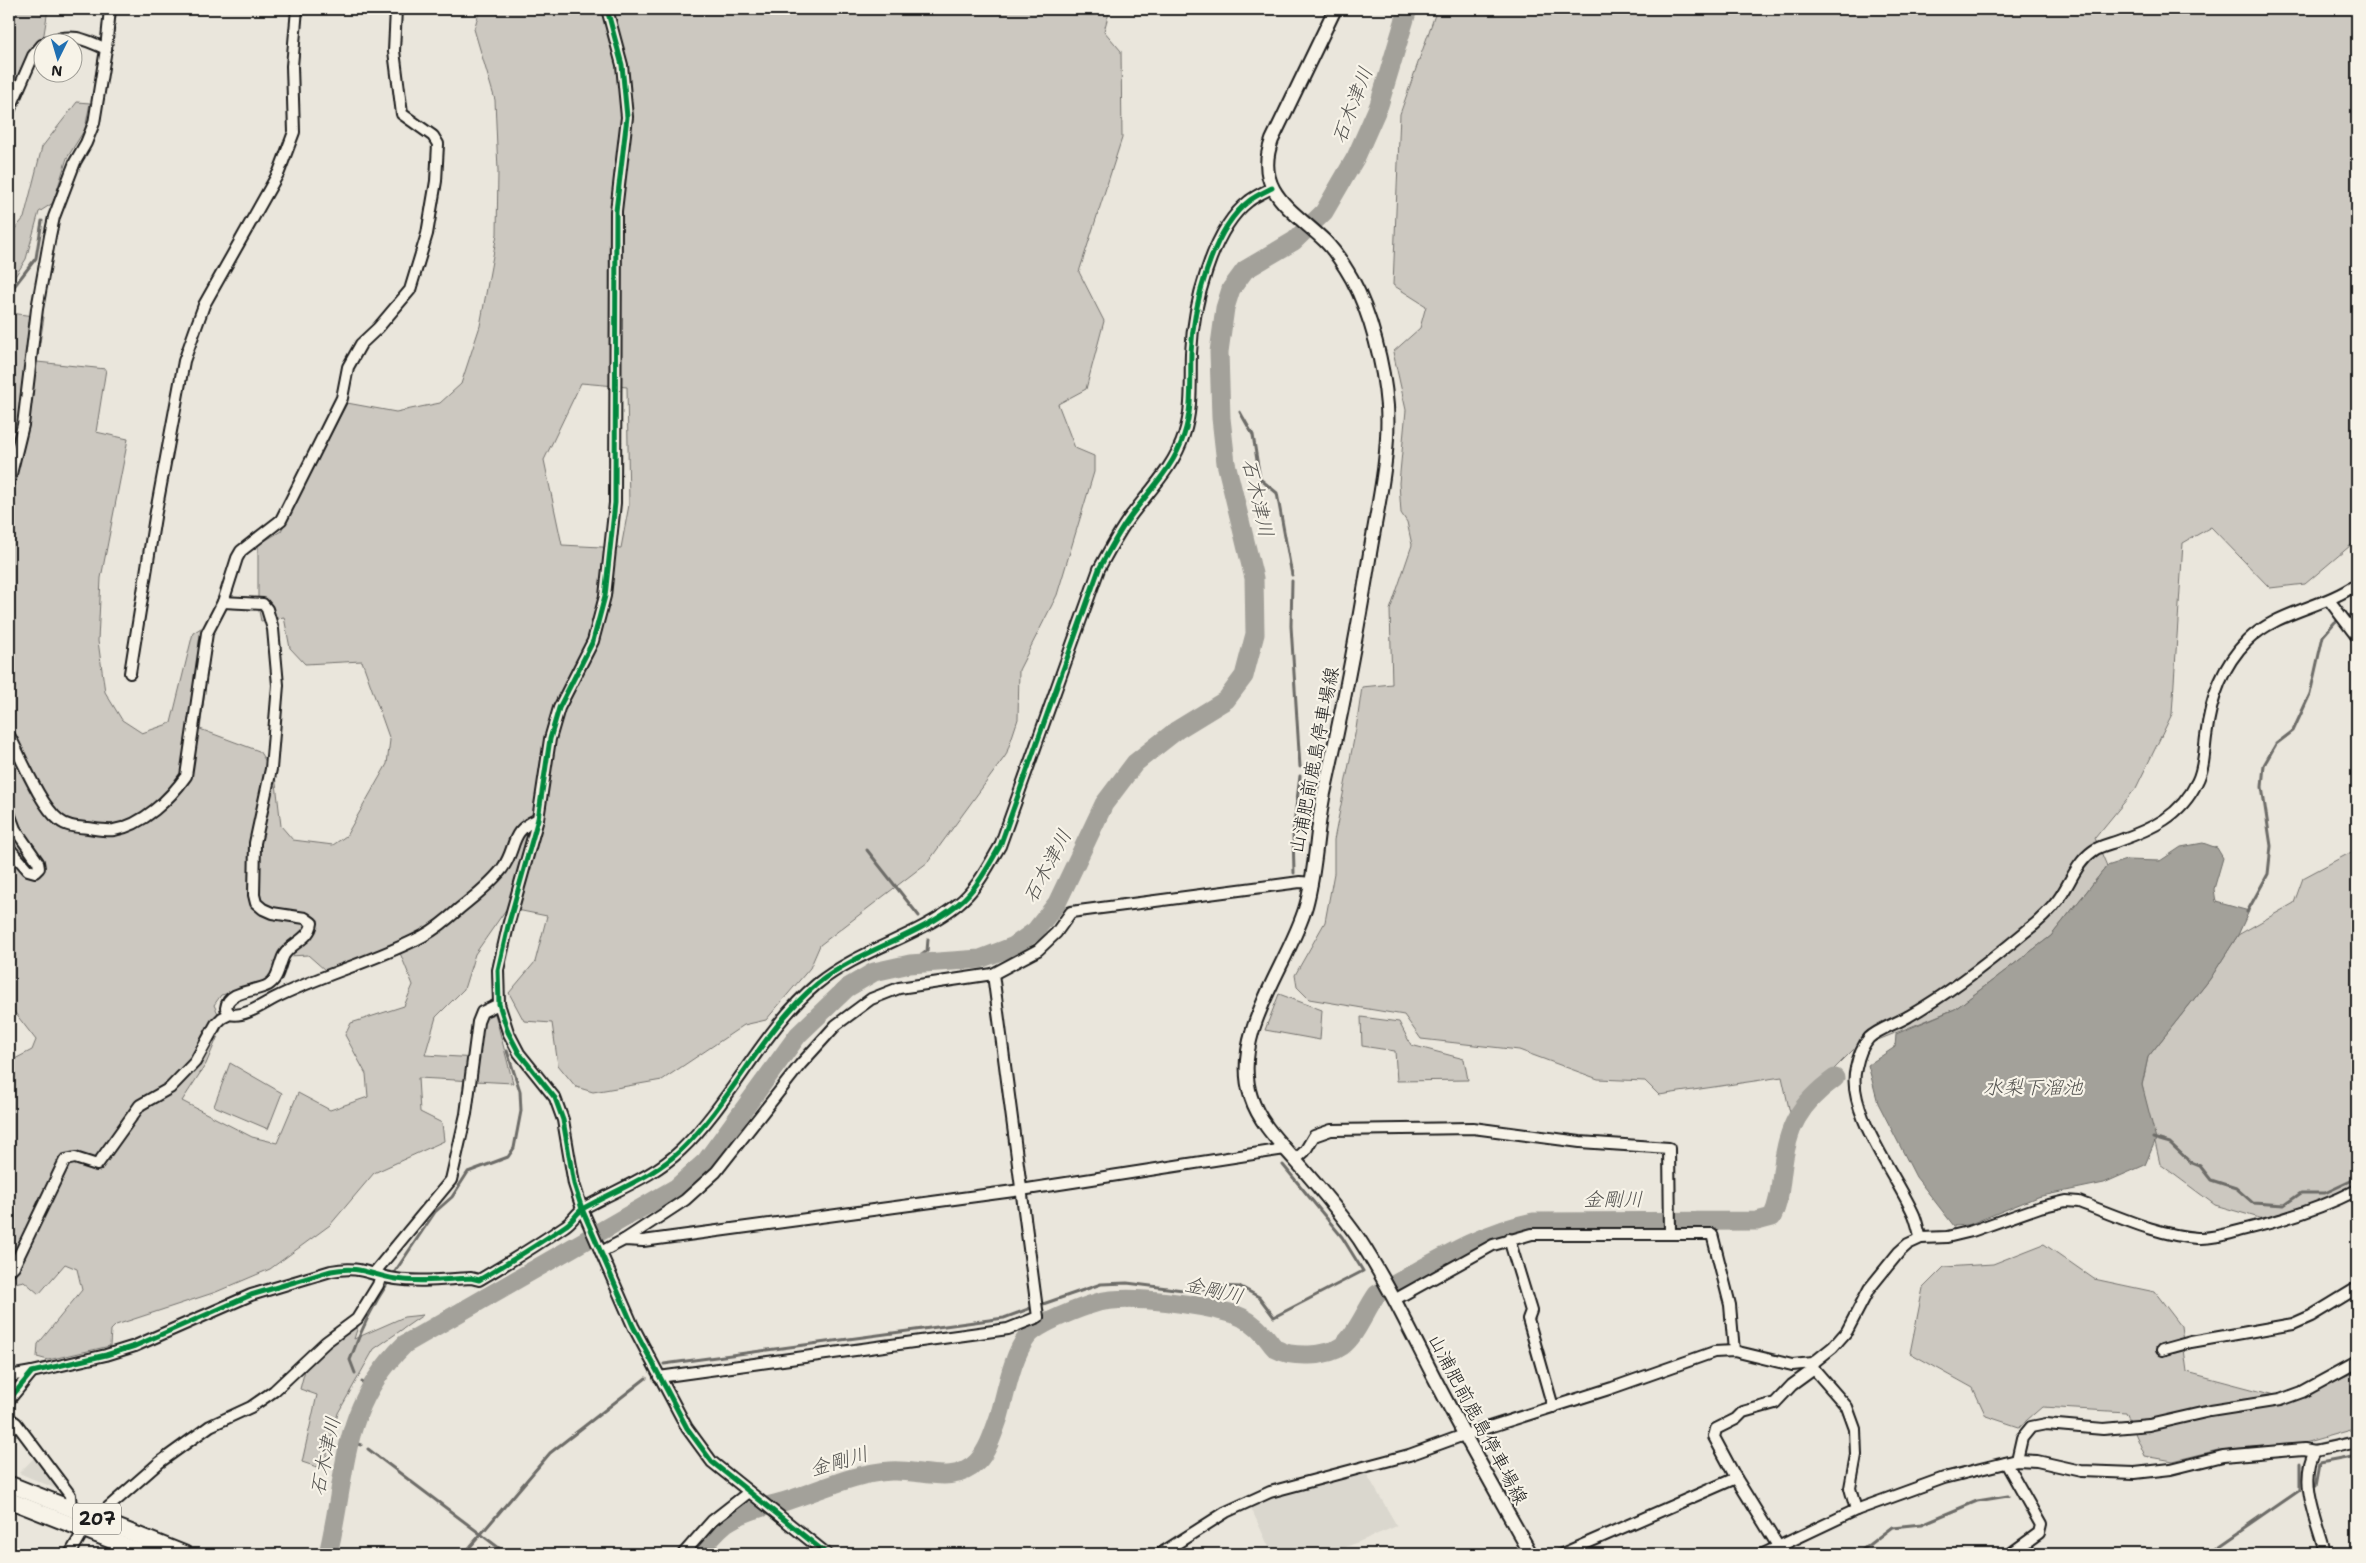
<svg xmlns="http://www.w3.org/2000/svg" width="2366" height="1563" font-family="'Shantell Sans','Klee One',sans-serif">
<rect width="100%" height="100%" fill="#eae6dc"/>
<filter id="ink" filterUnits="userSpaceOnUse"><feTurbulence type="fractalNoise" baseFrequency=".02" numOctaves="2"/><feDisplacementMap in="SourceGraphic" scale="10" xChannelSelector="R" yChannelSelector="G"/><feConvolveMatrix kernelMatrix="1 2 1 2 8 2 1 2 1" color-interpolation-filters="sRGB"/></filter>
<g filter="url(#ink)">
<g fill="#dad7ce">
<path d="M37 1455 64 1492 19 1473Z"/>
<path d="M1361 1464 1397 1526 1329 1554H1272L1246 1497Z"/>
</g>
<g fill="#ccc8c0" stroke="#74726e" fill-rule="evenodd">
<path d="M16 9H48L44 34 11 119 9 118V39Z"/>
<path d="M484 9H1110L1104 31 1121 51 1122 138 1079 272 1104 321 1086 389 1058 404 1075 448 1094 456V472L1057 595 1019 670 1018 719 1006 755 928 862 820 945 810 968 766 1020 744 1025 662 1080 593 1092 576 1087 558 1065 552 1023 524 1021 509 993 535 962 547 916 507 908 475 954 464 989 436 1017 425 1055 477 1058 482 1018 495 1014 513 1083 418 1078 420 1112 442 1123 444 1141 374 1173 330 1225 270 1269 216 1292 116 1325 111 1330 110 1346 48 1360 37 1357 38 1344 82 1290 77 1269 65 1264 39 1294 24 1281 9 1284V1062L32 1050 36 1040 9 1005V313L44 317 37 362 106 369 96 432 128 439 101 578 98 641 105 692 122 720 142 733 171 723 193 633 201 628 213 629 200 729 259 751 275 775 281 826 293 840 333 845 346 836 387 764 390 740 362 661 305 664 290 648 284 617 261 621 258 606V545L281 531 347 403 396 412 440 403 461 384 480 326 497 234 498 171 495 100 474 29 479 13ZM581 383 627 387 629 505 621 548 562 545 544 460ZM400 953 413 985 404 1006 351 1023 345 1035 366 1074 368 1097 330 1110 298 1093 277 1143 252 1137 182 1101 206 1064 223 1024 214 1005 221 995 277 982 289 956 308 955 334 978Z"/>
<path d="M1437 9H2357V540L2305 584 2270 588 2211 527 2183 543 2172 714 2136 788 2095 838 2107 866 2051 936 1955 1009 1853 1050 1790 1113 1782 1077 1659 1095 1645 1081 1598 1079 1519 1050 1421 1039 1404 1015 1309 999 1297 987 1295 975 1325 922 1334 873V840L1356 729 1362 687 1392 684 1390 610 1412 545 1407 522 1401 513 1399 483 1406 410 1393 352 1420 328 1426 306 1393 285 1400 114Z"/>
<path d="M77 102 90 103 85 129 67 158 53 203 39 212 26 259 9 286V236L24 218 42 147Z"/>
<path d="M2357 849V1184L2330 1198 2263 1219 2215 1205 2160 1164 2142 1085 2148 1057 2210 979 2238 935 2294 903 2303 878Z"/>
<path d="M1279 994 1322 1010 1320 1040 1265 1030Z"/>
<path d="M1361 1017 1399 1022 1411 1045 1464 1059 1468 1080 1397 1081 1395 1051 1362 1046Z"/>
<path d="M230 1063 282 1093 268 1129 214 1106Z"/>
<path d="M2044 1244 2094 1279 2155 1292 2181 1326 2187 1372 2293 1400 2357 1371V1428L2304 1443 2218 1450 2173 1461 2145 1456 2126 1412 2042 1407 2019 1427 1986 1416 1973 1388 1910 1353 1923 1288 1944 1267 1993 1264Z"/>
<path d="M423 1315 374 1349 338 1413 323 1469 302 1462 317 1395 300 1389 306 1366 361 1317 354 1339 404 1317Z"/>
</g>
<path fill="#a3a19a" stroke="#6d6c68" d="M2203 843 2217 848 2223 858 2214 889 2216 902 2249 911 2238 935 2210 979 2148 1057 2142 1085 2156 1139 2145 1165 2104 1183 2037 1197 1968 1225 1954 1226 1916 1177 1878 1103 1868 1065 1895 1047 1896 1034 1955 1009 2051 936 2107 866 2126 860 2160 861 2181 847Z"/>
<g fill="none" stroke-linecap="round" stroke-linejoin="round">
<g stroke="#6d6c68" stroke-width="3">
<path d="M9 293 36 258 42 221"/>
<path d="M1240 412 1253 435 1260 479 1277 493 1292 575"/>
<path d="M1292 581 1291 626 1300 767"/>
<path d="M867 850 919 916"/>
<path d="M1294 873 1293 832 1300 776"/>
<path d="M2247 912 2268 874 2271 846 2262 787 2264 765 2276 744 2293 731 2310 694 2323 636 2335 622 2357 612"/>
<path d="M910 964 927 951 928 939"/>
<path d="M2153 1138 2170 1143 2190 1162 2200 1166 2211 1180 2236 1188 2253 1203 2284 1205 2301 1193H2325L2357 1178"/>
<path d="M392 1276 435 1212 452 1197 468 1172 508 1157 514 1148 521 1111 520 1091 507 1051"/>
<path d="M1043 1304 1101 1284 1127 1283 1191 1291 1216 1286 1241 1287 1259 1297 1274 1317 1363 1271 1342 1237 1283 1165"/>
<path d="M664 1364 1004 1318 1031 1308"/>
<path d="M355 1373 350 1360C360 1332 372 1306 389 1281"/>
<path d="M362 1382 370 1386"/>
<path d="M348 1441 361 1445"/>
<path d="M2315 1445 2357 1436"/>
<path d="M368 1449 507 1554"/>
<path d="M2316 1485 2320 1463 2357 1456"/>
<path d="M464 1554 550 1453 646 1378"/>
<path d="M1857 1554 1892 1527 1922 1524 1977 1501 2008 1496"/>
<path d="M2206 1554 2300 1489V1463"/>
</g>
<g stroke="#a3a19a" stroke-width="19">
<path d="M328 1554C348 1471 339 1409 405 1344L676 1188 706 1161 798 1035 847 988 874 972 910 964 980 959 1014 946 1035 931 1057 903 1104 804 1135 763 1177 730 1226 700 1244 676 1255 634 1254 578 1226 463 1221 418 1219 352 1225 308 1231 289 1245 270 1294 241 1324 212 1356 157 1379 105 1408 9"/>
<path d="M698 1554C706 1543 715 1532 726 1523 745 1510 765 1507 786 1501 822 1490 853 1473 891 1471 920 1469 954 1486 977 1462 988 1451 994 1431 999 1417 1006 1393 1012 1356 1027 1337 1038 1323 1082 1307 1099 1302 1131 1294 1202 1305 1234 1314 1246 1318 1257 1327 1265 1336 1269 1340 1272 1346 1276 1349 1292 1358 1327 1357 1342 1346 1356 1336 1366 1309 1377 1294 1427 1267 1477 1233 1533 1222L1757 1221 1772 1217C1779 1203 1780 1188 1782 1172 1787 1127 1799 1104 1835 1078"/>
</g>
<defs>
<g id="minor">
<path d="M607 9 622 65 627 117 616 211 615 503 605 596 593 641 559 708 550 739 538 819 508 926 498 970 499 1004 508 1032 519 1053 555 1098 563 1120 574 1184 582 1209 633 1326 687 1428 712 1462 827 1554"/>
<path d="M46 42C71 33 83 38 106 49"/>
<path d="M9 111 33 56 42 45"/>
<path d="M9 482 23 425 37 309 50 236 54 217 75 162 86 143 94 123 106 49 110 9"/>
<path d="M2329 600 2357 637"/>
<path d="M223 602 263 604 267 609 273 629 278 685 271 769 255 843 254 895 256 903 263 909 272 913 305 918 312 923C310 939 292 942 284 955 279 964 279 979 268 985 256 992 228 990 226 1008L230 1014"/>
<path d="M130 673 155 517 184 361 204 305 279 172 294 132 292 66 297 9"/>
<path d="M9 735C21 757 40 805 59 820 67 827 78 827 88 828 96 829 106 831 114 830 143 825 170 799 186 776L207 633 223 602 237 558 241 551 281 520 342 398 348 367 361 344 378 328 410 290 427 234 436 181 438 144 433 136 402 114 394 51 396 9"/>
<path d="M9 813 15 829 38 862 39 868 35 872 28 870 9 848"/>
<path d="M1295 1160 1305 1151 1314 1136 1331 1130 1473 1128 1580 1142 1669 1148 1670 1233"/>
<path d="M1921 1238C1918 1230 1917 1222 1914 1215 1897 1176 1845 1110 1856 1068 1858 1058 1862 1046 1869 1038 1878 1029 1898 1023 1909 1016 1951 992 1988 963 2025 932 2037 923 2049 912 2058 900 2070 884 2076 863 2093 851 2099 846 2110 844 2118 841 2152 829 2181 816 2197 782 2204 769 2204 752 2206 737 2210 702 2221 667 2247 641 2277 611 2323 608 2357 584"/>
<path d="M1509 1239 1531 1311 1528 1319 1553 1407"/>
<path d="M624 1240 685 1200 716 1172 800 1065 836 1025 871 999 899 988 993 974 1038 950 1056 933 1071 912 1300 882 1312 883"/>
<path d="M601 1252 624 1240 643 1241 1021 1190 1285 1149"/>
<path d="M9 1271 14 1266 65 1160 75 1158 97 1165 140 1105 170 1088 195 1062 216 1024 222 1018 230 1014C244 1018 263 1004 275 998 323 974 376 961 423 936 436 929 449 918 460 908 474 897 491 883 502 869 518 847 508 832 538 819"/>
<path d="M374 1273 451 1180 466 1114 478 1022 482 1012 499 1004"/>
<path d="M1394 1300 1493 1245 1532 1234H1712L1730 1305 1734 1351"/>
<path d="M2162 1350 2191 1342 2293 1324 2311 1316 2357 1288"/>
<path d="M1814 1369 1847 1407 1855 1429 1856 1455 1850 1488 1856 1510"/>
<path d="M9 1376 32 1372"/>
<path d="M659 1377 1008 1329 1038 1317 993 974"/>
<path d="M9 1400 32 1372 106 1355 135 1346 251 1295 331 1271C361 1265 369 1275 396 1279 421 1283 447 1279 471 1278L479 1280C508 1263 537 1245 565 1226 573 1221 577 1212 584 1208 618 1189 653 1177 681 1150 732 1101 763 1029 817 984 860 949 916 938 958 904 977 889 988 866 1000 846L1099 569C1109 551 1118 533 1130 517 1149 491 1174 467 1184 435 1193 408 1190 381 1191 353 1193 308 1211 230 1249 201 1255 196 1264 192 1272 188"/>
<path d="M9 1418 16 1423 70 1495 71 1509"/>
<path d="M2315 1451C2298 1481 2318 1523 2326 1554"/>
<path d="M2017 1460 2022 1438 2031 1427 2046 1424 2103 1429 2149 1425 2210 1411 2280 1400 2302 1392 2357 1362"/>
<path d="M2006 1463 2041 1525 2039 1533 2010 1554"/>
<path d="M95 1519 160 1462 210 1426 251 1407 274 1391 326 1342 357 1319 378 1285 381 1275"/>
<path d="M1778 1546 1736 1478 1714 1437 1716 1429 1736 1419 1743 1412 1775 1403 1792 1385 1814 1369 1813 1363"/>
<path d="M70 1554 84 1530"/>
<path d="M683 1554 712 1521 749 1492"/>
<path d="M1160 1554 1226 1512 1270 1492 1409 1455 1464 1435 1612 1388 1714 1352 1734 1351 1792 1365 1813 1363 1833 1347 1847 1331 1869 1289 1899 1252 1908 1244 1921 1238 1947 1237 1972 1231 2040 1207 2066 1201 2079 1202C2117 1216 2157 1235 2197 1238 2213 1239 2230 1233 2246 1229 2284 1220 2322 1208 2357 1190"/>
<path d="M1562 1554 1736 1478"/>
<path d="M1763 1554 1856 1510 1944 1478 2017 1460 2037 1461 2081 1471 2135 1473 2171 1469 2223 1456 2304 1449 2315 1451 2357 1442"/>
</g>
<path id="major" d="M1335 9 1272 140C1253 191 1293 210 1325 241 1336 252 1344 265 1352 279 1371 314 1384 366 1387 406 1390 455 1378 505 1370 553 1357 636 1341 717 1323 798 1316 834 1316 871 1306 906 1289 965 1230 1033 1251 1097 1259 1122 1278 1141 1295 1160 1317 1185 1340 1212 1359 1239 1389 1285 1412 1335 1437 1383 1467 1441 1499 1497 1531 1554"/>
<g id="highway">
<path d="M9 1484 185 1554"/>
<path d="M9 1500 146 1554"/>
</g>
</defs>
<use href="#minor" stroke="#1c1c1c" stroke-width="14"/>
<use href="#major" stroke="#1c1c1c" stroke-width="16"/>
<use href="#highway" stroke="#1c1c1c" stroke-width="19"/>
<use href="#minor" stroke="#f7f3e8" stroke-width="10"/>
<use href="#major" stroke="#f7f3e8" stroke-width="12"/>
<use href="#highway" stroke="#f7f3e8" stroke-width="15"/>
<defs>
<g id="cycleway">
<path d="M607 9 622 65 627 117 616 211 615 503 605 596 593 641 559 708 550 739 538 819 508 926 498 970 499 1004 508 1032 519 1053 555 1098 563 1120 574 1184 582 1209 633 1326 687 1428 712 1462 827 1554"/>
<path d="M9 1400 32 1372 106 1355 135 1346 251 1295 331 1271C361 1265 369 1275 396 1279 421 1283 447 1279 471 1278L479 1280C508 1263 537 1245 565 1226 573 1221 577 1212 584 1208 618 1189 653 1177 681 1150 732 1101 763 1029 817 984 860 949 916 938 958 904 977 889 988 866 1000 846L1099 569C1109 551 1118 533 1130 517 1149 491 1174 467 1184 435 1193 408 1190 381 1191 353 1193 308 1211 230 1249 201 1255 196 1264 192 1272 188"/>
</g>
</defs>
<use href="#cycleway" stroke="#f7f3e8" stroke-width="8"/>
<use href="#cycleway" stroke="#00873e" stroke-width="5"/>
</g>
</g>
<g text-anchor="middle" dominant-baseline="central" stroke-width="4.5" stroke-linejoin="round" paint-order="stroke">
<rect fill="#f7f3e8" stroke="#5e5c59" stroke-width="1" x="73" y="1503.5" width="48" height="31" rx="4"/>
<g font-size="18" font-weight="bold" fill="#1c1c1c">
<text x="97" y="1519">207</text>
</g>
<g font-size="19" fill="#1c1c1c" stroke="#f7f3e8">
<text transform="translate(1314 760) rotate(-79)">山浦肥前鹿島停車場線</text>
<text transform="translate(1478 1419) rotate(62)">山浦肥前鹿島停車場線</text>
</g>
<g font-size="20" font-style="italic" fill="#52514e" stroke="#f7f3e8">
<text transform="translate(1352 105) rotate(-69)">石木津川</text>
<text transform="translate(1258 498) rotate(77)">石木津川</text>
<text transform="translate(1047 866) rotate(-62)">石木津川</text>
<text x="2033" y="1087">水梨下溜池</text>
<text x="1613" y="1199">金剛川</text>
<text transform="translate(1214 1290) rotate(13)">金剛川</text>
<text transform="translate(325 1456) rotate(-78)">石木津川</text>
<text transform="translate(839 1461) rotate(-16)">金剛川</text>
</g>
</g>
<rect width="2366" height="1563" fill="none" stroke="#f7f3e8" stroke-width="30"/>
<rect x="15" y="15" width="2336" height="1533" fill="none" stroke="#1c1c1c" stroke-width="2" filter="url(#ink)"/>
<g transform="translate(58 58) rotate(185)"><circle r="24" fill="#f7f3e8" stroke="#9f9d96"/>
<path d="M0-4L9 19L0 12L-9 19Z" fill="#1f6fb2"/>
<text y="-8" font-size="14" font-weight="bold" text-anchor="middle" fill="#1c1c1c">N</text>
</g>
</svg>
